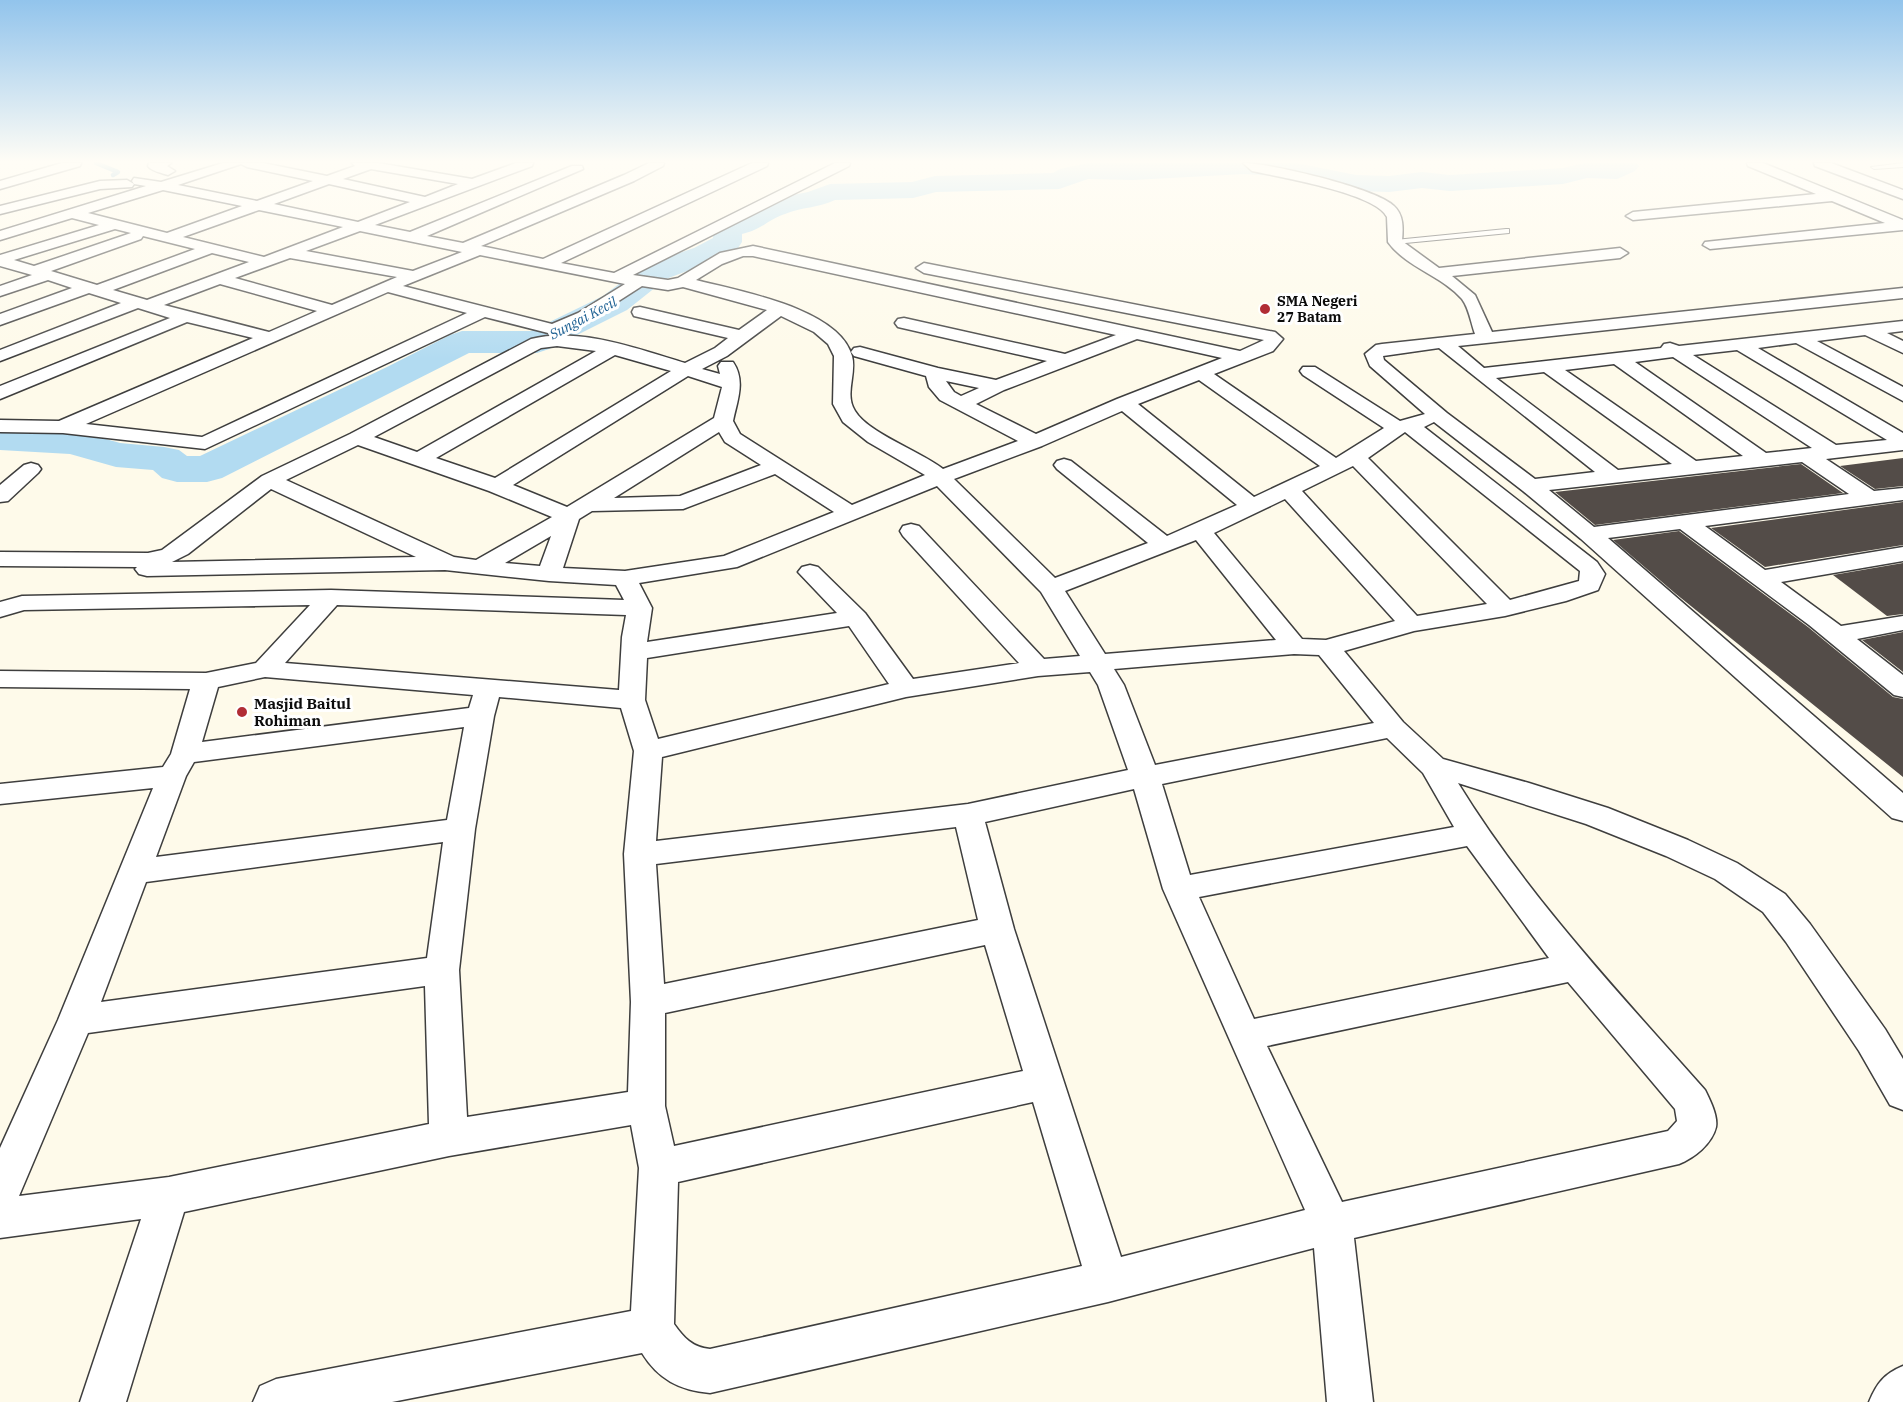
<svg xmlns="http://www.w3.org/2000/svg" width="1903" height="1402" font-family="'IBM Plex Serif',serif">
<rect width="100%" height="100%" fill="#fefaea"/>
<g fill="none" stroke-linecap="round" stroke-linejoin="round">
<path stroke="#3e90c3" stroke-width="4.5" d="M96 163 118 172 113 175"/>
<path fill="#b2dbf1" fill-rule="evenodd" d="M1088 163H1296L1356 175 1389 176 1422 172 1450 175 1563 168 1585 163H1637L1639 166 1635 171 1617 179 1587 178 1563 184 1450 191 1422 188 1389 192 1356 191 1289 177 1244 174 1133 180 1088 179 1059 189 936 192 913 198 835 200C819 208 801 207 785 214 767 220 763 229 742 234V242L738 248 716 260 666 279 627 310 549 349 537 353H469L222 478 207 482H177L162 478 153 470 116 467 70 454 0 450V426L74 430 120 443 164 447 179 450 187 456H200L387 367 450 335 462 331H531L603 296 644 265 694 248 713 238V229L718 223 739 218 751 208 768 200 808 192 830 184 912 182 935 176 1053 173 1060 169Z"/>
</g>
<g fill="#534c48">
<path d="M1903 458V486L1875 489 1840 466Z"/>
<path d="M1801 464 1843 493 1595 525 1555 492Z"/>
<path d="M1903 502V545L1765 567 1711 528Z"/>
<path d="M1679 531 1808 627 1893 697 1903 699V777L1676 594 1613 540Z"/>
<path d="M1903 563V614L1887 616 1833 575Z"/>
<path d="M1903 632V672L1862 640Z"/>
</g>
<g fill="none" stroke-linecap="round" stroke-linejoin="round">
<defs>
<g id="service">
<path d="M1903 163V167L1874 169 1871 167Z"/>
<path d="M1506 229H1509V233L1395 244 1391 242 1395 240Z"/>
</g>
<g id="minor">
<path d="M62 163H81L80 166 0 189V181Z"/>
<path d="M149 163H171L167 166 175 171 168 175C162 173 151 171 148 166Z"/>
<path d="M223 163H263L327 176 355 166 352 163H378L472 179 516 163H533L532 166 375 225 410 232 572 166H582L583 169 427 236 463 243 624 175 649 163H664L663 166 634 181 481 246 543 259 752 163H768L767 166 561 263 614 273 835 163H850L849 166 633 275 668 280 678 278 720 253 753 246 1240 351 1264 340 924 273 916 268 924 263 1275 332 1283 339 1273 351 1214 374 1336 458 1384 428 1303 375 1300 371 1303 367H1315L1400 421 1425 414 1370 366 1365 354 1376 345 1382 344 1475 334C1471 323 1469 308 1462 299 1441 275 1407 268 1388 242L1387 217C1376 193 1279 177 1252 171L1243 163C1269 163 1375 188 1394 206 1404 215 1403 229 1402 241L1439 268 1620 248 1628 253 1620 258 1452 276 1475 295 1492 332 1903 288V298L1458 346 1484 368 1661 348 1664 344 1670 343 1679 346 1903 321V331L1887 333 1903 341V353L1865 335 1817 341 1903 387V401L1796 343 1758 348 1903 433V450L1826 459 1874 491 1903 488V500L1705 526 1765 570 1903 547V561L1781 582 1841 626 1903 616V630L1857 639 1903 675V697L1894 695 1809 625 1680 529 1608 538 1903 793V821L1892 818 1581 539 1523 491 1434 422 1424 427 1597 562 1605 574 1598 590 1566 601 1505 616 1414 631 1344 651 1403 722 1443 759 1529 783 1608 808 1688 840 1737 863 1785 894 1810 924 1885 1029 1903 1059V1110L1890 1105 1859 1051 1786 942 1763 912 1715 879 1666 856 1586 824 1458 783C1527 895 1618 992 1705 1090 1710 1100 1718 1116 1716 1127 1712 1144 1694 1158 1679 1164L1354 1238 1373 1402H1327L1314 1248 1108 1302 710 1393C679 1390 658 1379 642 1353L392 1402H253L260 1386 276 1379 631 1311 639 1168 631 1125 449 1156 184 1212 126 1402H80L141 1219 0 1238V1148L58 1020 153 788 0 804V784L163 767 171 754 190 689 0 687V671L206 673 256 663 310 605 24 610 0 617V602L22 596 331 590 624 600 616 585 549 581 445 570 147 576 139 574 135 569 137 567 0 566V552L148 553 162 550 262 476 350 434 531 339C580 327 638 349 685 363L715 348 728 338 634 316 632 312 634 308 640 307 739 330 767 310 683 287 668 290 642 286 589 320 552 334 485 317 205 449 63 433 0 432V420L59 421 253 338 187 322 0 399V386L170 318 138 308 0 361V350L121 303 89 293 0 325V314L72 288 48 280 0 296V286L32 275 0 266V255L99 225 72 218 0 240V231L146 186 134 184 132 181 134 178 161 182ZM241 164 247 167 313 181 257 201 178 185ZM371 169 458 184 425 197 343 179ZM329 184 410 202 358 222 274 204ZM163 190 242 206 167 233 88 213ZM259 210 343 227 264 257 183 237ZM115 229 131 233 34 266 14 260ZM360 231 462 252 413 271 306 251ZM143 236 195 249 97 285 51 271 141 239ZM212 253 249 262 147 300 113 290ZM480 255 625 284 578 313 552 324 403 286ZM743 256H753L1116 335 1065 354 904 318 898 319 895 323 898 327 1047 361 996 380 938 368 860 347 854 348 851 352 854 356 926 376 929 387 940 400 1018 441 943 469C920 451 868 433 855 411 844 394 857 374 852 356 839 308 738 291 696 280L722 264ZM290 258 397 277 332 305 235 278ZM220 284 317 311 269 332 164 305ZM388 292 467 313 202 437 86 424ZM781 316 814 332 828 344 834 356 833 404 843 422 868 442 925 475 852 505 740 434 733 421C737 401 746 381 733 362H721L718 366 720 374 702 369 727 356ZM1137 339 1222 358 1117 399 1036 434 976 404 1004 390ZM557 346 596 351 417 452 374 437 541 348ZM1439 348 1595 472 1535 479 1447 413 1384 360 1383 356ZM1737 350 1887 440 1836 445 1693 355ZM615 355 671 371 495 478 436 458ZM1673 357 1812 448 1766 453 1635 362ZM1614 364 1743 456 1696 461 1565 370ZM1544 372 1672 464 1618 470 1496 378ZM688 376 722 387 714 418 567 507 513 485ZM1199 380 1320 466 1254 497 1138 404ZM946 381 979 388 961 396 954 392ZM1122 411 1237 505 1167 536 1071 461 1064 459 1057 461 1054 465 1057 469 1148 543 1055 578 954 479 1042 446ZM719 432 725 442 761 465 680 496 614 498ZM1405 432 1580 571 1579 581 1510 600 1368 458ZM358 445 489 491 552 517 476 560 454 557 286 480ZM1802 462 1849 494 1594 527 1549 490ZM1353 466 1487 604 1417 616 1302 491ZM775 474 834 512 724 556 625 571 563 568 579 519 592 511 683 509ZM937 486 1041 592 1080 656 1044 659 919 526 911 524 903 526 900 531 903 536 1019 663 913 679 865 613 818 567 810 565 802 567 798 572 837 613 647 642 652 608 639 583 737 567ZM271 489 416 557 172 562 188 554ZM1285 499 1395 621 1326 640 1302 639 1214 533ZM551 536 540 566 505 563ZM1196 540 1276 640 1105 654 1065 591ZM337 605 626 615 622 637 619 690 285 663ZM849 626 889 684 658 739 645 700 647 658ZM1294 654 1319 655 1374 723 1155 765 1124 685 1114 669ZM1090 672 1098 685 1128 770 968 804 656 841 662 757 906 697 1038 676ZM265 677 473 695 469 708 202 742 218 687ZM499 697 621 708 634 751 624 854 631 1002 628 1092 467 1117 459 970 475 829 494 716ZM464 727 447 820 156 857 186 776 194 762ZM1387 738 1423 773 1454 827 1190 875 1162 784ZM1134 789 1163 889 1305 1210 1121 1257 1014 929 985 822ZM956 827 978 920 664 984 656 864ZM443 842 427 958 101 1002 146 882ZM1467 846 1549 958 1254 1019 1199 897ZM985 945 1023 1071 674 1146 665 1106V1013ZM1568 982 1675 1109 1677 1121 1668 1131 1342 1202 1267 1046ZM425 986 429 1124 169 1177 19 1196 88 1033ZM1033 1102 1082 1266 710 1349C692 1347 684 1338 674 1324L678 1182Z"/>
<path d="M1747 163H1763L1903 220V230L1710 249 1703 245 1705 242 1885 223 1832 201 1633 220 1626 216 1633 212 1816 194 1748 166Z"/>
<path d="M1814 163H1831L1903 190V199L1815 166Z"/>
<path d="M127 180 134 184 132 187 100 189 0 214V206L100 181Z"/>
<path d="M31 463 38 465 41 469 38 473 8 501 0 502V485L24 465Z"/>
<path d="M1903 1366V1402H1869C1877 1383 1884 1374 1903 1366Z"/>
</g>
</defs>
<use href="#service" stroke="#3e3e3e" stroke-width="2"/>
<use href="#minor" stroke="#3e3e3e" stroke-width="3"/>
<use href="#service" fill="#fff" fill-rule="evenodd"/>
<use href="#minor" fill="#fff" fill-rule="evenodd"/>
</g>
<linearGradient id="sky" x2="0" y2="1"><stop stop-color="#92c4ec"/><stop offset="0.45" stop-color="#fffdf6"/><stop offset="1" stop-color="#fffdf6" stop-opacity="0"/></linearGradient>
<rect width="1903" height="359" fill="url(#sky)"/>
<g fill="#b12d35" stroke="#fff" stroke-width="2">
<circle cx="1265" cy="309" r="6"/>
<circle cx="242" cy="712" r="6"/>
</g>
<g text-anchor="middle" dominant-baseline="central" stroke-width="6" stroke-linejoin="round" paint-order="stroke">
<g font-size="14" font-weight="bold" fill="#0b0b0b" stroke="#fff" text-anchor="start">
<text x="1277" y="301">SMA Negeri<tspan x="1277" dy="16">27 Batam</tspan></text>
</g>
<g font-size="14" font-style="italic" fill="#1e6193" stroke="#fff">
<text transform="translate(583 318) rotate(-28)">Sungai Kecil</text>
</g>
<g font-size="15" font-weight="bold" fill="#0b0b0b" stroke="#fff" text-anchor="start">
<text x="254" y="703">Masjid Baitul<tspan x="254" dy="17">Rohiman</tspan></text>
</g>
</g>
</svg>
